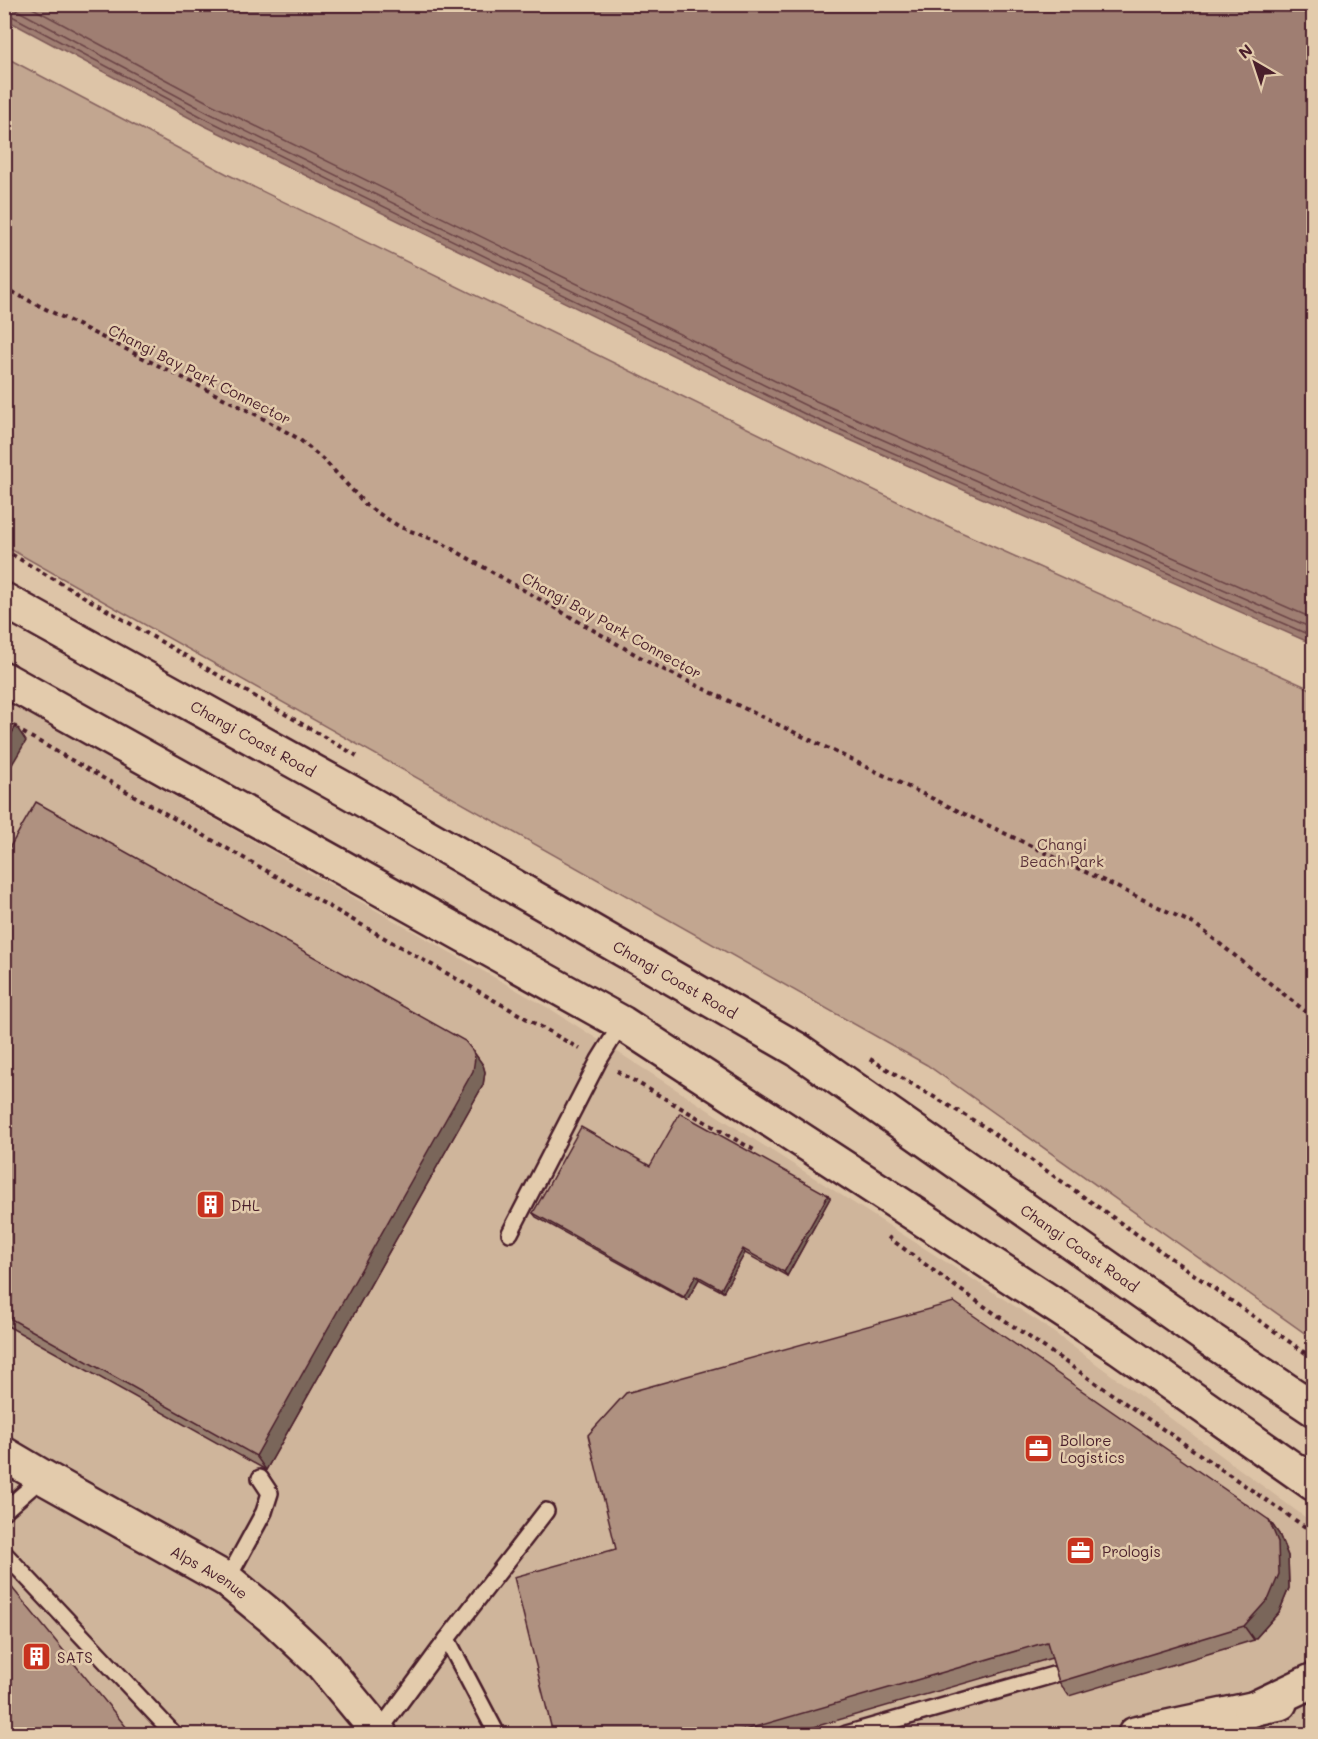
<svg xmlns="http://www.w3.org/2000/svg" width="1318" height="1739" font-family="Mali,sans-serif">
<rect width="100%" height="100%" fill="#ddc4a7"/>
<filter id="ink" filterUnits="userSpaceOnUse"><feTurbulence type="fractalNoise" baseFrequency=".0167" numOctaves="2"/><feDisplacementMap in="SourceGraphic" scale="12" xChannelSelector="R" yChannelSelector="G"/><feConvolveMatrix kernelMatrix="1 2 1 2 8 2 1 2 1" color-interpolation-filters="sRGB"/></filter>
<g filter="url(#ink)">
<path fill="#cfb59b" d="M4 700 552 1010 1038 1321 1313 1523V1734H5Z"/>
<path fill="#c2a690" stroke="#86625e" stroke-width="1.5" d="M5 57 229 175 954 529 1313 690V1339L927 1065 5 546Z"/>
<path fill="#9f7e72" stroke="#7d5856" stroke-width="1.5" d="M4 5H1313V644L807 421 203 125 5 19Z"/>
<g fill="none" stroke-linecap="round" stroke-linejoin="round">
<g stroke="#6c4547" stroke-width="1.5">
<path d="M25 4 213 105 816 401 1314 619"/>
<path d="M4 7 13 8 209 113 813 409 1314 629"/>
<path d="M4 14 10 15 206 119 809 416 1314 637"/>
</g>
<defs>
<g id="service">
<path d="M510 1233 599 1060 622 1023"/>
<path d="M4 1511 43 1477"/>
<path d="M4 1553 174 1734"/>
<path d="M227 1580 264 1512 270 1493 260 1478"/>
<path d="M447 1639 497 1734"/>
<path d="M377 1734 447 1639 546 1511"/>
<path d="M846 1734 1053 1675"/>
</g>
<g id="tertiary">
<path id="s1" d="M4 1454 43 1477 227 1580 273 1618 322 1664 380 1734"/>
<path d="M1135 1734 1280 1703"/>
</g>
<g id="primary">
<path id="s2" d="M4 600 350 792 798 1050 1208 1338 1314 1409"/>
<path d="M4 679 622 1023 1119 1347 1314 1484"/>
<path d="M1251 1710 1314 1680"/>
</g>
</defs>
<use href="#service" stroke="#4a1f2b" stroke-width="20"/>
<use href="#tertiary" stroke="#4a1f2b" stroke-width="38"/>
<use href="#primary" stroke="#4a1f2b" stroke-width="38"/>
<g stroke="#4a1f2b" stroke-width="4" stroke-dasharray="4.5 4.5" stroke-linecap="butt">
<path d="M4 288 255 414 299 439 326 462 367 506 400 527 440 542 654 665 1196 925 1314 1018"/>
<path d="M4 550 357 756"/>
<path d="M15 728 580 1049"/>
<path d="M870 1059 983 1126 1314 1359"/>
<path d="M617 1071 754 1150"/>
<path d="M888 1237 949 1282 1314 1533"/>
</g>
<use href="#service" stroke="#e3cbac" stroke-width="15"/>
<use href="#tertiary" stroke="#e3cbac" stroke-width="33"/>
<use href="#primary" stroke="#e3cbac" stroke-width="33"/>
</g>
<g fill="#967d6e" stroke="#4a1f2b" stroke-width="1.5">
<path d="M4 857 473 1051 483 1065 485 1072 483 1085 266 1470 4 1324Z"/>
<path d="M650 1166 828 1195 830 1198 787 1276 745 1253 723 1292 699 1279 687 1300 536 1217 533 1213Z"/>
<path d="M1269 1520 1279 1534 1288 1556 1289 1588 1279 1612 1254 1640 1069 1696 1059 1682 1052 1658 790 1734H553Z"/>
</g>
<g fill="#7a665a" stroke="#4a1f2b" stroke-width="1.5">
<path d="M16 726 26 741 4 778V746Z"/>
<path d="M473 1051 483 1065 485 1072 483 1085 266 1470 256 1456Z"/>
<path d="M828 1195 830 1198 787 1276 784 1272Z"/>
<path d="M743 1249 745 1253 723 1292 721 1289Z"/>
<path d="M696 1275 699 1279 687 1300 684 1297Z"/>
<path d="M1269 1520 1279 1534 1288 1556 1289 1588 1279 1612 1254 1640 1244 1626Z"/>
</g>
<g fill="#af9180" stroke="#4a1f2b" stroke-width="1.5">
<path d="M4 720 16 726 4 746Z"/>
<path d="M36 802 465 1041 473 1051 475 1058 473 1071 256 1456 4 1315V857Z"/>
<path d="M680 1113 828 1195 784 1272 743 1249 721 1289 696 1275 684 1297 533 1213 581 1127 650 1166Z"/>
<path d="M954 1302 1269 1520 1278 1542 1279 1574 1269 1598 1244 1626 1059 1682 1047 1642 731 1734H553L514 1577 616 1549 588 1435 626 1393Z"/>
<path d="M4 1578 132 1734H4Z"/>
<path d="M1314 1727V1734H1286Z"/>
</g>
</g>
<defs>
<symbol id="building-square" viewBox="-11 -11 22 22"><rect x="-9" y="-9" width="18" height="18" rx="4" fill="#c8321e" stroke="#e3cbac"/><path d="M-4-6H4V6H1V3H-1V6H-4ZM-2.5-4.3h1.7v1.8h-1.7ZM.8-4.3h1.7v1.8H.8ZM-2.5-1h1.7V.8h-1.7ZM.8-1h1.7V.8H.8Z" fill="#fff"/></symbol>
<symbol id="office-square" viewBox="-11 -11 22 22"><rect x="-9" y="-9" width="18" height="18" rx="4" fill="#c8321e" stroke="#e3cbac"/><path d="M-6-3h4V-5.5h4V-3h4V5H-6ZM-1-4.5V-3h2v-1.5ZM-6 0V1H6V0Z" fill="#fff"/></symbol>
</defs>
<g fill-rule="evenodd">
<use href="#building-square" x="194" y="1188" width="33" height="33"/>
<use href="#office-square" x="1022" y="1432" width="33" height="33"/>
<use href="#office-square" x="1064" y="1534" width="33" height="33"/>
<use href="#building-square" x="20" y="1640" width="33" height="33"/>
</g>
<g text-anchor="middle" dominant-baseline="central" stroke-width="5" stroke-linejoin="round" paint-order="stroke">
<g font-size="15" fill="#4a1f2b" stroke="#e3cbac">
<text transform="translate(200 374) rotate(27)">Changi Bay Park Connector</text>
<text transform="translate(612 625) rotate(29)">Changi Bay Park Connector</text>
<text stroke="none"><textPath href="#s2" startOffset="285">Changi Coast Road</textPath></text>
<text stroke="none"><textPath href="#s2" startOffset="771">Changi Coast Road</textPath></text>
<text stroke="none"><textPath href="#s2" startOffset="1257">Changi Coast Road</textPath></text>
<text stroke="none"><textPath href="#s1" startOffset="237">Alps Avenue</textPath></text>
</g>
<g font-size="15" fill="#5c333a" stroke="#e3cbac">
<text x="1062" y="844">Changi<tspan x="1062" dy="17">Beach Park</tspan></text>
</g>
<g font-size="15" fill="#4a1f2b" stroke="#e3cbac" text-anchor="start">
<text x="231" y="1205">DHL</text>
<text x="1060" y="1440">Bollore<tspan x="1060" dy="17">Logistics</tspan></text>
<text x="1102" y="1551">Prologis</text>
<text x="57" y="1657">SATS</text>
</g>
</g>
<rect width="1318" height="1739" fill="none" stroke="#e3cbac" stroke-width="24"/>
<rect x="12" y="12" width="1294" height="1715" fill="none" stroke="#4a1f2b" stroke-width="2" filter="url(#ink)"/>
<g transform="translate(1255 63) rotate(321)" stroke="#e3cbac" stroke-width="4.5" paint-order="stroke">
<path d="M0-4.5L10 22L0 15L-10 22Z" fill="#4a1f2b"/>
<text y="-9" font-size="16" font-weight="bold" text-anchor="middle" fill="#4a1f2b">N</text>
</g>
</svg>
